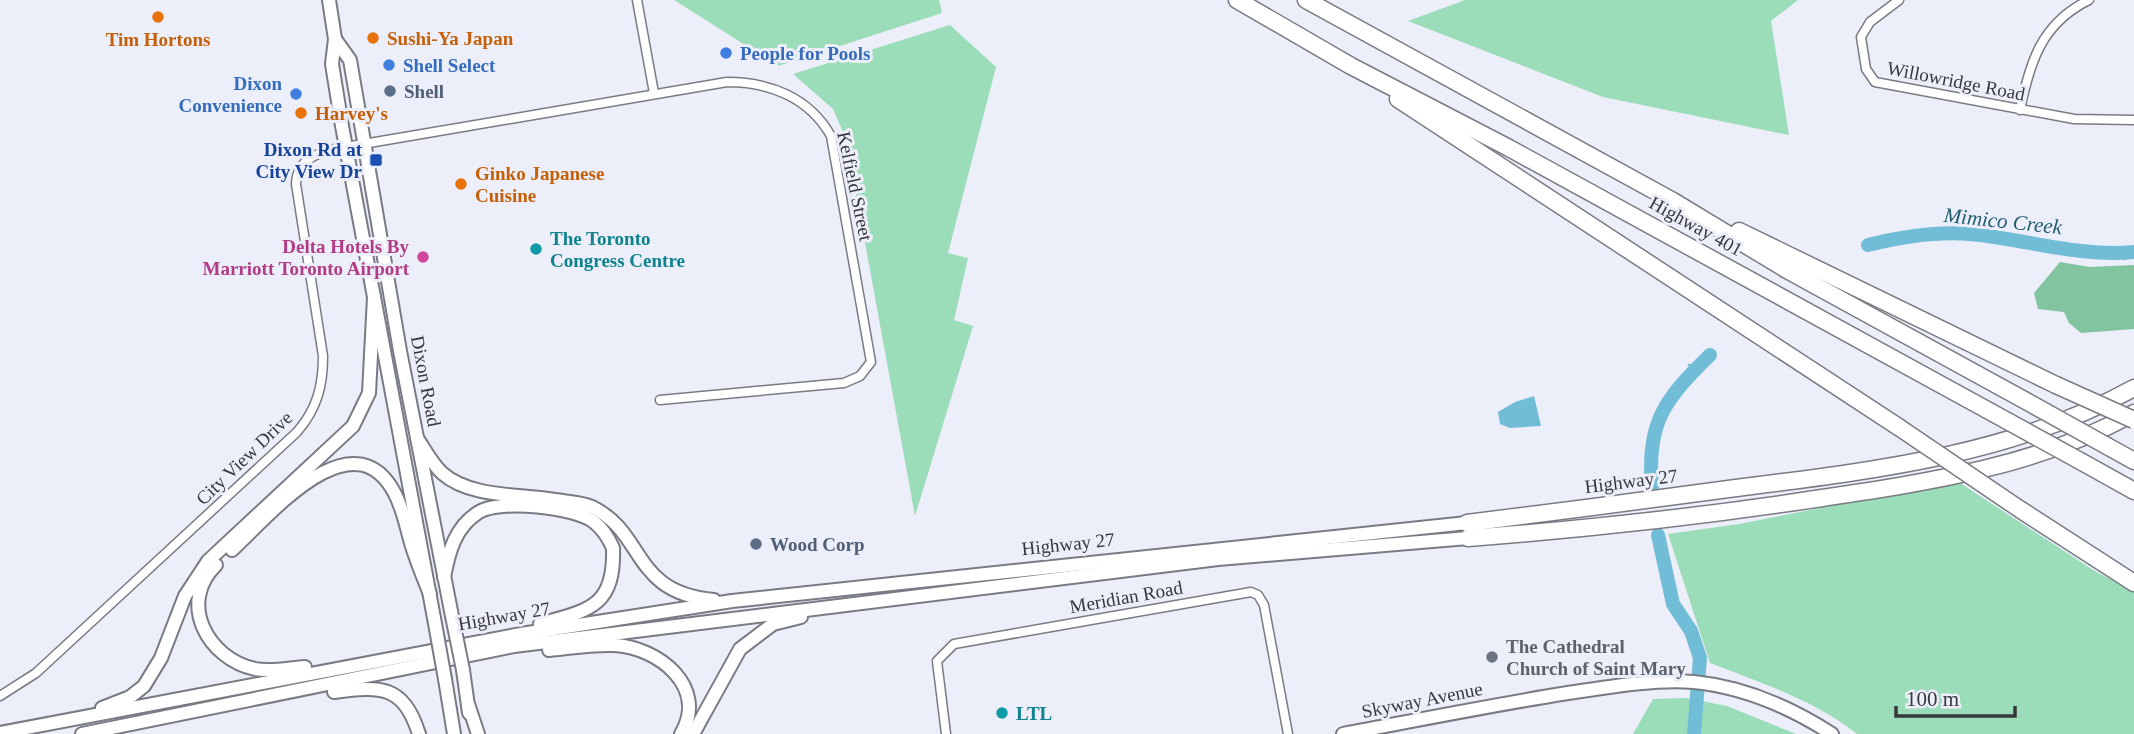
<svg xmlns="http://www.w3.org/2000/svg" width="2134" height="734" font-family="'Times New Roman',serif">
<rect width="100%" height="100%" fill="#eceef9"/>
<g fill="#9bddb9">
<path d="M674 0H939L942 13 778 66Z"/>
<path d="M1465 0H1798L1771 21 1789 135 1603 97 1408 21Z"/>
<path d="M950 25 996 67 948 253 968 258 954 320 973 326 915 516 846 139 833 109 793 74Z"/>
<path d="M1957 481 2093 570 2134 592V734H1857C1813 699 1761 683 1710 663L1668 534 1739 524Z"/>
<path d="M1686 698 1727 706 1796 734H1633L1653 699Z"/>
</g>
<path fill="#82c3a0" d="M2060 262 2090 267 2134 265V329L2081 333 2069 323 2064 312 2038 309 2034 293Z"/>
<path fill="#71bdd7" d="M1534 396 1541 426 1510 428 1500 424 1498 412 1515 402Z"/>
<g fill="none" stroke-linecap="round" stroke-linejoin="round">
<g stroke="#71bdd7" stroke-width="2.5">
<path d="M1915 230 1921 234"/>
<path d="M2125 259 2126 252"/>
<path d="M1689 365 1697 368"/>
</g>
<g stroke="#71bdd7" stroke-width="14">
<path d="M1868 245C1904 236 1942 230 1980 235 2031 241 2082 257 2134 252"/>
<path d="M1652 486C1646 422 1666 398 1710 355"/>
<path d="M1658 535 1673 604 1691 631 1700 658 1694 734"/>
</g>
<defs>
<g id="street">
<path d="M637 0 654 93"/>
<path d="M1899 0 1870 22 1861 37 1866 69 1875 82 2074 119 2134 120"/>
<path d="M2020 110C2030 61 2042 23 2089 0"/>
<path d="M0 696 36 673 297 432C317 409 323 386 323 356L296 184C297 161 314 154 334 149L727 82C769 82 809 97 831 136L871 362 860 376 844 383 660 400"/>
<path d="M946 734 937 661 954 644 1251 592 1258 595 1264 605 1288 734"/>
</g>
<g id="secondary">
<path d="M329 0 335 39 332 64 342 126 434 618"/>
<path d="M335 39 350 60 400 351 452 616"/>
<path d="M463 670 469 713"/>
<path d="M445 679 454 734"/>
<path d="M1343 734C1418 720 1492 705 1568 693 1609 687 1652 679 1694 682 1744 687 1790 707 1832 734"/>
</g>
<g id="primary">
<path d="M417 438C425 450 432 464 442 473 470 498 520 494 555 500 567 502 581 502 592 507 646 533 631 593 714 600"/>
<path d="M232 550C268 517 352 415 394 492 403 508 406 526 411 543 416 560 423 577 430 594"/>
<path d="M216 565C177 603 208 659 255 669 271 672 289 668 305 667"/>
<path d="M444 577C449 551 455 527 479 512 500 499 575 507 594 522 603 529 609 539 613 548 615 607 589 610 540 624"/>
<path d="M549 650C570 648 593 644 614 645 658 647 709 687 681 734"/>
<path d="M334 692C380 686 403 684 419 734"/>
<path d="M468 704 478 734"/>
<path d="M102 708 130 697 144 686 161 658 185 596 208 561 353 426 369 393 374 297"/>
<path d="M0 733 521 634 732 601 1467 523"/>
<path d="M82 734 514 646 1218 559 1468 538"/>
<path d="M693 734 740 649 773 624 801 617"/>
</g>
<g id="highway">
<path d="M1237 0 1351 66 1509 148 2011 423"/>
<path d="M1306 0 1673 201 1787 270 2035 406"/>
<path d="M1398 99 1900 428"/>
<path d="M1739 231 2056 385"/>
<path d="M2107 446 2134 461"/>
<path d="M2082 462 2134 491"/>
<path d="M2021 510 2134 583"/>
<path d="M1467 523C1557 512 1646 500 1736 488 1871 471 2013 455 2134 388"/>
<path d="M1468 538C1587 529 1705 516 1822 498 1929 482 2038 466 2134 413"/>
</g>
</defs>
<use href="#street" stroke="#797b84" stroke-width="11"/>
<use href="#secondary" stroke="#797b84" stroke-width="16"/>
<use href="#primary" stroke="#797b84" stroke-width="16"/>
<use href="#highway" stroke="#797b84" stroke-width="19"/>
<use href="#street" stroke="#fff" stroke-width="8"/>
<use href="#secondary" stroke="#fff" stroke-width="12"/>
<use href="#primary" stroke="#fff" stroke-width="12"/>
<use href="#highway" stroke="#fff" stroke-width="16"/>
<defs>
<g id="secondary-bridge">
<path d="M452 616 463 670"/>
<path d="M434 618 445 679"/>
</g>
<g id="highway-bridge">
<path d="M2056 385 2134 420"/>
<path d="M2035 406 2107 446"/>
<path d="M2011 423 2082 462"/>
<path d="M1900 428 2021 510"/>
</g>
</defs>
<use href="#secondary-bridge" stroke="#797b84" stroke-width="16" stroke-linecap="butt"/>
<use href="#highway-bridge" stroke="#797b84" stroke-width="19" stroke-linecap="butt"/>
<use href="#secondary-bridge" stroke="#fff" stroke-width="12"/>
<use href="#highway-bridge" stroke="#fff" stroke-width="16"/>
</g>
<g fill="#e8710a" stroke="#eceef9" stroke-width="2.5">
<circle cx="158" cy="17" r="7"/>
<circle cx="373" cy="38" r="7"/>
<circle cx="301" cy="113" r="7"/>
<circle cx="461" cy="184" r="7"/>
</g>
<g fill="#3f7fe0" stroke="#eceef9" stroke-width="2.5">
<circle cx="726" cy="53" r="7"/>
<circle cx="389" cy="65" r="7"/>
<circle cx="296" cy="94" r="7"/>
</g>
<g fill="#5c6f8a" stroke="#eceef9" stroke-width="2.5">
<circle cx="390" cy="91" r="7"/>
<circle cx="756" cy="544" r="7"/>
</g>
<rect fill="#1a4fb4" stroke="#eceef9" stroke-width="2.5" x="369" y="153" width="14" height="14" rx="3.5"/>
<g fill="#0f9aa8" stroke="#eceef9" stroke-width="2.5">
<circle cx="536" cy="249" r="7"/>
<circle cx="1002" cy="713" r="7"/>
</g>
<circle fill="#d1479c" stroke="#eceef9" stroke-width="2.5" cx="423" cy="257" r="7"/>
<circle fill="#6b7280" stroke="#eceef9" stroke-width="2.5" cx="1492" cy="657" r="7"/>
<g text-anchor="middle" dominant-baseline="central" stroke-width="6" stroke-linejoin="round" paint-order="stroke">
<g font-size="19" font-weight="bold" fill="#c56008" stroke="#eceef9" text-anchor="start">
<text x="387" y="38">Sushi-Ya Japan</text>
<text x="158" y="39" text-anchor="middle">Tim Hortons</text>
<text x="315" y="113">Harvey's</text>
<text x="475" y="173">Ginko Japanese<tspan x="475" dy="22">Cuisine</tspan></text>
</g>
<g font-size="19" font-weight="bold" fill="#366cbe" stroke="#eceef9" text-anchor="start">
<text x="740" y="53">People for Pools</text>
<text x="403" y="65">Shell Select</text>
<text x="282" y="83" text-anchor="end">Dixon<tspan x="282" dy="22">Convenience</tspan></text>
</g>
<g font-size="19" fill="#37383c" stroke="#eceef9">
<text transform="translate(1956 81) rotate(11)">Willowridge Road</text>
<text transform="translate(855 186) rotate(78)">Kelfield Street</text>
<text transform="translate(1696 226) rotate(29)">Highway 401</text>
<text transform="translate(426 381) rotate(79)">Dixon Road</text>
<text transform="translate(244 458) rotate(-44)">City View Drive</text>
<text transform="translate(1631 481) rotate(-7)">Highway 27</text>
<text transform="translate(1068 544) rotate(-6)">Highway 27</text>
<text transform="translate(1126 597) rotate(-10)">Meridian Road</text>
<text transform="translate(504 616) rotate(-10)">Highway 27</text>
<text transform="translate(1422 700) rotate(-11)">Skyway Avenue</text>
</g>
<g font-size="19" font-weight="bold" fill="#4e5e75" stroke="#eceef9" text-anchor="start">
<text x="404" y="91">Shell</text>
<text x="770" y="544">Wood Corp</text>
</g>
<g font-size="19" font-weight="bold" fill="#164399" stroke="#eceef9" text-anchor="end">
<text x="362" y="149">Dixon Rd at<tspan x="362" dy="22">City View Dr</tspan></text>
</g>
<g font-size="19" font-weight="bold" fill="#0d838f" stroke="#eceef9" text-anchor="start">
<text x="550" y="238">The Toronto<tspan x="550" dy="22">Congress Centre</tspan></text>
<text x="1016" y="713">LTL</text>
</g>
<g font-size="19" font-weight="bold" fill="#b23c85" stroke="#eceef9" text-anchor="end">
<text x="409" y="246">Delta Hotels By<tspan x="409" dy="22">Marriott Toronto Airport</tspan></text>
</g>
<g font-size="19" font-weight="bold" fill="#5b616d" stroke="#eceef9" text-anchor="start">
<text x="1506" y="646">The Cathedral<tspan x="1506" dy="22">Church of Saint Mary</tspan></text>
</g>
<g font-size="21" font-style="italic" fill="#1f5c6f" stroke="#eceef9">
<text transform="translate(2003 221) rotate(6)">Mimico Creek</text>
</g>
</g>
<path d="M1896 706v10h119v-10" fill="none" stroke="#37383c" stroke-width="3.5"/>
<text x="1906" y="706" font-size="21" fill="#37383c" stroke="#eceef9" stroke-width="5" paint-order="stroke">100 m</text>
</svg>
